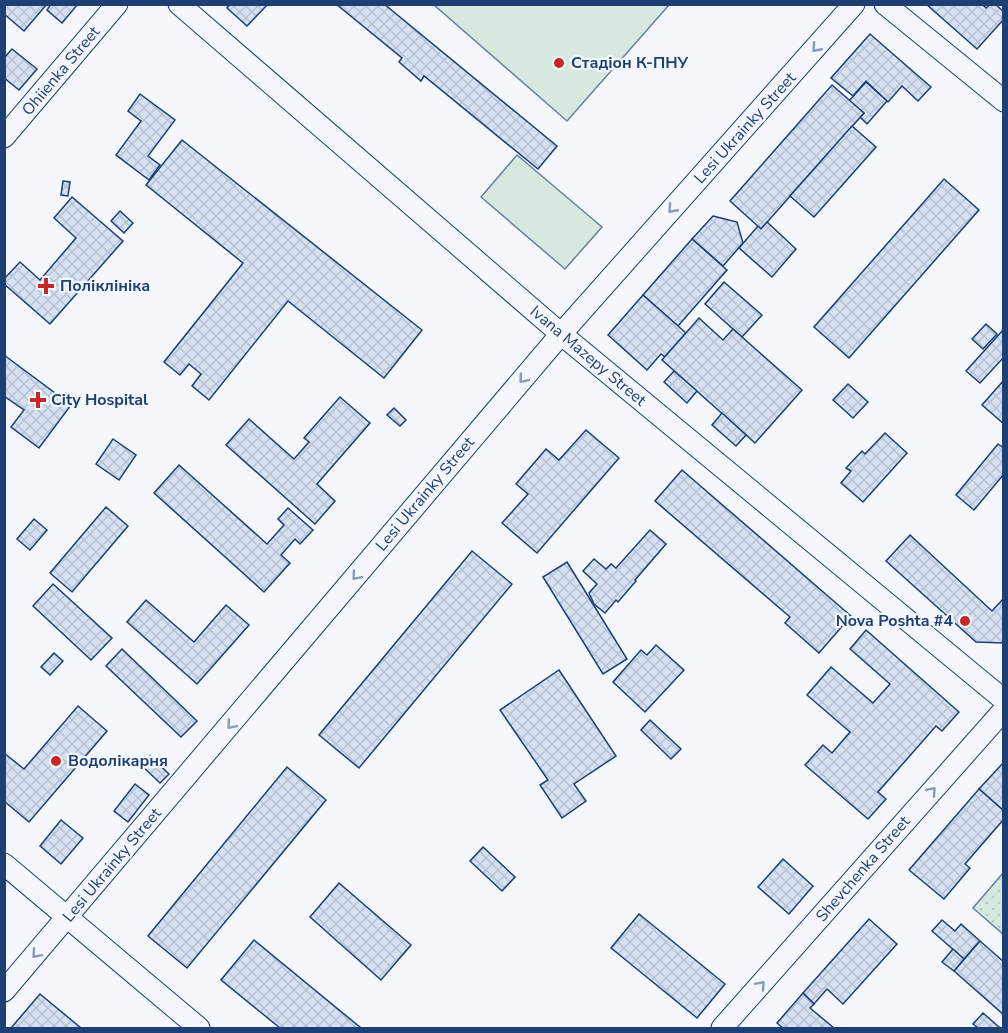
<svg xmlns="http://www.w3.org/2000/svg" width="1008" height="1033" font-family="'Nunito Sans',sans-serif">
<defs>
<pattern id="park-dots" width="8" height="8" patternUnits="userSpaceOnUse" patternTransform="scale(1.5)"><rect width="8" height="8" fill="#d7e8df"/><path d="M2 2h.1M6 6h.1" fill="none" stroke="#b8c8c3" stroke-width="1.8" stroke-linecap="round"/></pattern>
<pattern id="building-cross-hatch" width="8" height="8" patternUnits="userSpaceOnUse" patternTransform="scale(1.5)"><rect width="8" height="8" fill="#d5e0f0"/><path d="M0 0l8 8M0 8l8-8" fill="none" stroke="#b6c1d1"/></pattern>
</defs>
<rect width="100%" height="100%" fill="#f4f7fb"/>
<path fill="url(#park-dots)" stroke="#687fa3" stroke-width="1.5" d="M1003 873V934L973 908Z"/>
<g fill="#d7e8df" stroke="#687fa3" stroke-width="1.5">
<path d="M434 5H669L567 121Z"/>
<path d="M517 155 602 227 565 269 481 197Z"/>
</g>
<g fill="url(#building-cross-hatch)" stroke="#1d3f73" stroke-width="1.5">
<path d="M4 4H47L24 31 4 14Z"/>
<path d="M51 4H78L62 23 47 10Z"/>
<path d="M230 4H268L247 26 227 8Z"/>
<path d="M336 4H384L557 146 538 169 424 76 421 81 399 62 402 58Z"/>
<path d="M926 4H982L986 8 990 4H995L1004 12V19L977 49Z"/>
<path d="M870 34 931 87 918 101 902 86 888 102 866 81 853 96 831 78Z"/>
<path d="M12 49 37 69 19 90 4 78V58Z"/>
<path d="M866 82 887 101 867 124 860 117 864 113 849 101Z"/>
<path d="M832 85 864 113 761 229 730 201Z"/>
<path d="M140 94 175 120 148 156 160 165 149 180 116 155 141 121 128 111Z"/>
<path d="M852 126 876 147 814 217 790 196Z"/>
<path d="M182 140 422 330 384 378 288 301 209 400 192 386 201 374 189 364 180 375 164 362 243 263 146 185Z"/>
<path d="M944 179 979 210 849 358 814 327Z"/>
<path d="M63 181 70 182 68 196 61 195Z"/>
<path d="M72 197 123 241 50 324 4 284V279L20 262 40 280 76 238 54 218Z"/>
<path d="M120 211 133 223 124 233 111 221Z"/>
<path d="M713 216 737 222 743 243 723 266 692 239Z"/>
<path d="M767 222 796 249 772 277 739 248 758 226 761 229Z"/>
<path d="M692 239 727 270 678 326 643 295Z"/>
<path d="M724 282 762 315 742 337 705 304Z"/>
<path d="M643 295 686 333 665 357 661 354 647 370 608 335Z"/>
<path d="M699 318 723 340 733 329 802 390 755 443 662 360Z"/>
<path d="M986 324 997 334 983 349 972 339Z"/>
<path d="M1004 329V357L980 383 966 371Z"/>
<path d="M4 355 71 405 39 448 11 427 24 410 4 396Z"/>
<path d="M674 371 697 391 687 403 664 382Z"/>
<path d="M1004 380V424L982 405Z"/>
<path d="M848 384 868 402 853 418 833 400Z"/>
<path d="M340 397 370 423 317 484 335 501 315 524 226 445 249 419 294 459 309 442 304 438Z"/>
<path d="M394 408 406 420 400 426 387 415Z"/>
<path d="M722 413 746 435 736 446 712 425Z"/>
<path d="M586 430 619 458 537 553 502 523 528 494 516 484 546 449 559 460Z"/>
<path d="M885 433 907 453 863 502 841 483 851 471 846 468 862 451 865 454Z"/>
<path d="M113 439 136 455 119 480 96 464Z"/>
<path d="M998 444 1004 448V474L974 510 956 495Z"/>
<path d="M179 465 267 544 284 525 278 519 288 508 313 530 300 544 295 539 281 555 290 563 264 592 154 493Z"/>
<path d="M682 470 851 616 819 653 785 623 790 617 655 501Z"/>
<path d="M106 507 128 526 72 592 50 573Z"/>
<path d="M34 519 47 530 30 550 17 539Z"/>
<path d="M650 530 666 544 635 580 636 581 618 602 616 600 605 613 594 604 589 593 597 584 583 571 594 559 606 569 611 564 616 568Z"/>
<path d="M910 535 992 611 1004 598V643L976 642 886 561Z"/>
<path d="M472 551 512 584 359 768 319 735Z"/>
<path d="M567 562 627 659 603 674 543 577Z"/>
<path d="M53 584 112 638 91 660 33 606Z"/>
<path d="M146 600 194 642 226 605 249 625 197 684 127 622Z"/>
<path d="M866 630 959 712 942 731 936 726 878 792 886 799 868 819 805 765 823 745 832 753 850 732 807 695 831 667 873 703 890 684 850 649Z"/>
<path d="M656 645 684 670 645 712 613 682 641 650 647 655Z"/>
<path d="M122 649 197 721 181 737 106 666Z"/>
<path d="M54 653 63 661 50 675 41 667Z"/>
<path d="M559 670 616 756 574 784 586 801 562 818 540 785 548 780 500 710Z"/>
<path d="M78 706 107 731 29 822 4 801V753L24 769Z"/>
<path d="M650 720 681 749 671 759 641 730Z"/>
<path d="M150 756 169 774 160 783 141 765Z"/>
<path d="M1004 762V811L979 789Z"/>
<path d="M287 767 326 800 187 968 148 936Z"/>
<path d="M135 784 149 795 128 822 114 811Z"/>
<path d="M979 789 1004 811V819L965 864 970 868 944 899 909 870Z"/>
<path d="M61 820 83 838 61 864 40 846Z"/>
<path d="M483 847 515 877 502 891 470 861Z"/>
<path d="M783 859 813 886 789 914 758 887Z"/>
<path d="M339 883 411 945 381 980 310 917Z"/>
<path d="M639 914 725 984 697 1018 611 948Z"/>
<path d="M869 919 897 944 843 1004 827 989 814 1004 803 993Z"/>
<path d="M942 920 955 931 961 924 980 941 964 959 932 931Z"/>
<path d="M254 940 361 1028H280L221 980Z"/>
<path d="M980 941 1004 962V1015L954 971Z"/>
<path d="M953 949 964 959 954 971 942 962Z"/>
<path d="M803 993 814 1004 810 1008 834 1028H783L777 1023Z"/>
<path d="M40 994 81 1028H11Z"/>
<path d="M983 1013 1000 1028H978L973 1024Z"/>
</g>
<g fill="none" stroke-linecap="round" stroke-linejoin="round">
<defs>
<g id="minor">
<path d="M179 4 561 334 1004 700"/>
<path d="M885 4 1004 101"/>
<path d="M4 137 117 4"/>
<path d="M4 864 199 1028"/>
<path d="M4 991 561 334 854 4"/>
<path d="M722 1028 1004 710"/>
</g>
</defs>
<use href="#minor" stroke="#1d3f73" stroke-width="23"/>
<use href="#minor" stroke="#f4f7fb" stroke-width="21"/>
</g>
<defs><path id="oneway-chevron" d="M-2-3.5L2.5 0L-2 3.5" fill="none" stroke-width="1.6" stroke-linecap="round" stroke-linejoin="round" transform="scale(1.5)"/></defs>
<g stroke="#889bb7">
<use href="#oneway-chevron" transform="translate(816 48) rotate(132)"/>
<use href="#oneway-chevron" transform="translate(672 209) rotate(132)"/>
<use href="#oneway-chevron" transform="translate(523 379) rotate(130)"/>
<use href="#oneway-chevron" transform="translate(356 576) rotate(130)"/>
<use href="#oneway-chevron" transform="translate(231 725) rotate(130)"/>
<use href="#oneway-chevron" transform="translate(932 791) rotate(-49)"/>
<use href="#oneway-chevron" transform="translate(36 954) rotate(131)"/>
<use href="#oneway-chevron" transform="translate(761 985) rotate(-49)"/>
</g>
<g fill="#c62828" stroke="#f4f7fb" stroke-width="2">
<circle cx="559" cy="63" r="6"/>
<path d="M43 277h6v6h6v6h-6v6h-6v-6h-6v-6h6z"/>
<path d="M35 391h6v6h6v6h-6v6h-6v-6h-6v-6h6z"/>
<circle cx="965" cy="621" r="6"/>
<circle cx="56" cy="761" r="6"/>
</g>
<g text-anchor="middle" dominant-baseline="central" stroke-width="4.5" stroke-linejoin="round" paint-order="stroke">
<g font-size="16" font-weight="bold" fill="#1d3f73" stroke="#f4f7fb" text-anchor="start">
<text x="571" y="63">Стадіон К-ПНУ</text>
<text x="60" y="286">Поліклініка</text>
<text x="51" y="400">City Hospital</text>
<text x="953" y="621" text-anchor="end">Nova Poshta #4</text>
<text x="68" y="761">Водолікарня</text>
</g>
<g font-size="16" fill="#1d3f73" stroke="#f4f7fb">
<text transform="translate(61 71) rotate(-50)">Ohiienka Street</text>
<text transform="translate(745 128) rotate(-48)">Lesi Ukrainky Street</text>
<text transform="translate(588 356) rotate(40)">Ivana Mazepy Street</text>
<text transform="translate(425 494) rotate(-50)">Lesi Ukrainky Street</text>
<text transform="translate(112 865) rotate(-50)">Lesi Ukrainky Street</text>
<text transform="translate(863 869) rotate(-49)">Shevchenka Street</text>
</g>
</g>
<rect width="1008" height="1033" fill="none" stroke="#1d3f73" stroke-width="12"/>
</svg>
